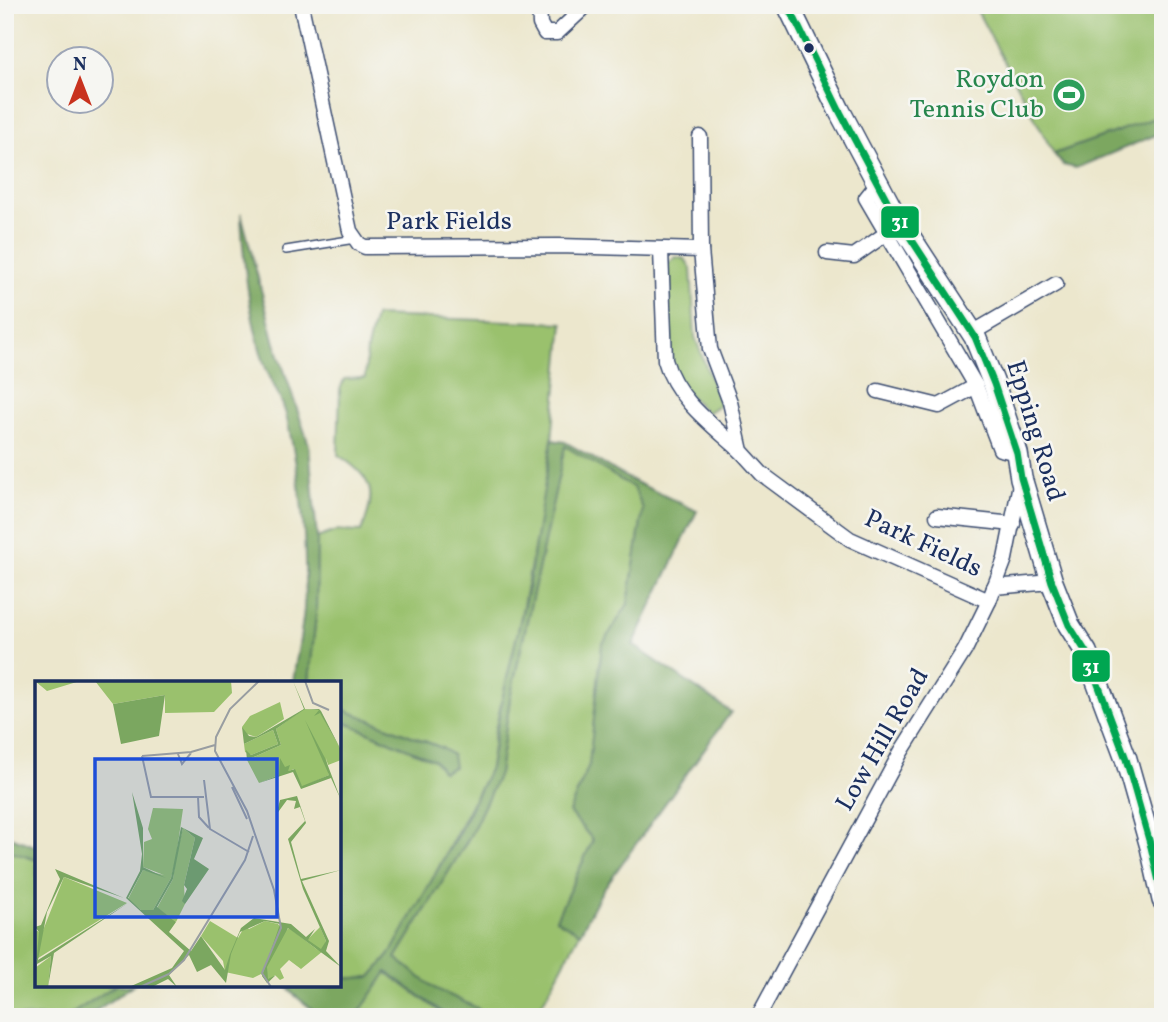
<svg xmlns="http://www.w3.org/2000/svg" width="1168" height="1022" font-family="Vollkorn,serif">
<rect width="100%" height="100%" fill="#f6f6f2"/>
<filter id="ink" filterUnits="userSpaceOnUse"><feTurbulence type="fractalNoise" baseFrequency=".0143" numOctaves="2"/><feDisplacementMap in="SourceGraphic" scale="14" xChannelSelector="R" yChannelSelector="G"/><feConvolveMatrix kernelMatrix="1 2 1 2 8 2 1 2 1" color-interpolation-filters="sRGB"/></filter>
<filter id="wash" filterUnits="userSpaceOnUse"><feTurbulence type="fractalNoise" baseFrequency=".00686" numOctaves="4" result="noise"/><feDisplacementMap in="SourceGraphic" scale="28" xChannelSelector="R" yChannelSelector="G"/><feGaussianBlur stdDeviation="1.57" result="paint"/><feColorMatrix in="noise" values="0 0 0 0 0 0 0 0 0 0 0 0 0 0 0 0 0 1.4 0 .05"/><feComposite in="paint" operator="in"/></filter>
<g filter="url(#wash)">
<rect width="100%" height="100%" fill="#ece7cd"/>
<g fill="#9ac16d" stroke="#5a7866" stroke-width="2">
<path d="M984 5H1163V115L1054 154 976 9Z"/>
<path d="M676 257 685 259 691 268 695 337 720 404 707 413 669 375 666 265Z"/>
<path d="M375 316 563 323 552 440 540 518 517 636 495 730 490 768 425 894 389 956 371 977 340 979V720L434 760 452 755 442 748 340 708V682H309L316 615 317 538 336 531 361 532C378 492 373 478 338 455L340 390 344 379 365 378 367 349Z"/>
<path d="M565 446 635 488 643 509 628 604 602 645 589 765 569 812 593 840 556 919 580 933 535 1017H486L477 1008 434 988 396 958 469 838 499 774 510 699Z"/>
<path d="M5 850 37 860V985H116L67 1017H5Z"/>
<path d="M386 972 447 1017H356Z"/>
</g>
<g fill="#7ba760" stroke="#4b6b5f" stroke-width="2">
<path d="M1163 115V132L1076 168 1063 165 1054 154Z"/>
<path d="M241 213 275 343 309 445 317 538 316 615 309 682H293C296 658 302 633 304 609 308 546 301 480 287 419 283 398 269 380 263 360 249 313 243 262 241 213Z"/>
<path d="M552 440 565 442 631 480 697 511 633 645 731 712 602 891 580 933 556 919 593 840 569 812 589 765 602 645 628 604 643 509 634 488 565 446 510 699 499 774 469 838 396 958 434 988 477 1008 486 1017H449L387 972 356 1017H322L293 994 286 985H340V979L371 977 389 956 459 832 490 768 501 704 528 587Z"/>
<path d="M340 708 442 748 452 755 454 767 443 772 434 760 340 720Z"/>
<path d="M5 835 37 847V860L5 850Z"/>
<path d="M116 985H133L87 1017H67Z"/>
</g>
</g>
<g filter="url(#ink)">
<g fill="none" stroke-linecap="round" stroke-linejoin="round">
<defs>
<path id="lane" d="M286 250 355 239"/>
<g id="street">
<path d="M301 5 350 231 359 244 365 247 559 246 701 250"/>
<path d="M539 5 540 24 545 33H557L587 5"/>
<path d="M700 137 701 250 710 349 730 402 741 451 762 474 850 539 989 601"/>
<path d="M878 183 866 198 976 386"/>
<path d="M661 250 665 360C676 399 711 424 741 451"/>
<path d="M827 253 854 256 887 233"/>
<path d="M972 333 1056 284"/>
<path d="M878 391 939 406 976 386 1000 449 1017 453"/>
<path d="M937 516 1013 524"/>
<path d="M994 587 1052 582"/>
<path d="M758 1017 901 752 965 650 989 601 1005 559 1020 484"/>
</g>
<path id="secondary" d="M788 5 839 110 891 208 975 337 994 384 1017 453 1021 478 1052 582 1069 625 1086 652 1126 759 1151 847 1163 900"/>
</defs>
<use href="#lane" stroke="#3a4b6f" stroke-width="10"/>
<use href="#street" stroke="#3a4b6f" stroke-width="17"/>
<use href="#secondary" stroke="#3a4b6f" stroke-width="24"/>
<use href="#lane" stroke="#fff" stroke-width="7"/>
<use href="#street" stroke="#fff" stroke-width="14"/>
<use href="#secondary" stroke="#fff" stroke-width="21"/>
<defs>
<path id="bus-1" d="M788 5 839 110 891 208 975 337 994 384 1017 453 1021 478 1052 582 1069 625 1086 652 1126 759 1151 847 1163 899"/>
</defs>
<use href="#bus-1" stroke="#f6f6f2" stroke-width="12"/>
<use href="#bus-1" stroke="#00a651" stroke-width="7"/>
</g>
</g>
<defs>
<symbol id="stadium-disc" viewBox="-11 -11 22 22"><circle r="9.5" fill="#2e9e5b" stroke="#f6f6f2"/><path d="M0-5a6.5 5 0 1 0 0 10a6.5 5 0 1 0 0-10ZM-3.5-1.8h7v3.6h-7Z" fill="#fff"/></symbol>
</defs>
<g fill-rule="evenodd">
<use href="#stadium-disc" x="1050" y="76" width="38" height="38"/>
</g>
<circle fill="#1b2f5e" stroke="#f6f6f2" stroke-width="2.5" cx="809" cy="48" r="6"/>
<g text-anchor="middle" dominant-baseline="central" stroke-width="5" stroke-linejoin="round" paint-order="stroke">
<g font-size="26" fill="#27864d" stroke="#f6f6f2" text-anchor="end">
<text x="1044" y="80">Roydon<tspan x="1044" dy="30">Tennis Club</tspan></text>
</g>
<g font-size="26" fill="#1b2f5e" stroke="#f6f6f2">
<text x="449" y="222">Park Fields</text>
<text transform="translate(1035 431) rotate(73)">Epping Road</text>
<text transform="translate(923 544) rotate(25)">Park Fields</text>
<text transform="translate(883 740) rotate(-60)">Low Hill Road</text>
</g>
</g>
<g transform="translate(35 681)">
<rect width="306" height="306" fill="#ece7cd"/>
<path d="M0 0H45L12 10ZM60 0H196L197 12 179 31 130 32V14L78 23ZM245 21 249 38 221 56 209 52 207 46 215 35ZM269 28 284 29 306 69V79L293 84 291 77 294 94 267 106 259 88 224 102 212 79 246 64 241 48ZM238 49 243 63 216 74 210 71 209 63ZM118 127 148 128 141 176 148 147 160 157 149 204 150 223 141 241 122 227 138 198 141 177 136 197 118 229H106L93 218 108 189 129 194 108 186 109 161 117 158 113 148ZM29 196 92 222 0 279V249L7 252ZM175 240 203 257 210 245 214 248 230 240 243 243 249 251 254 247 284 270 272 259 285 246 291 260 288 270 266 288 254 279 245 288 249 297 245 299 240 294 233 302 226 293 218 297 190 291 188 280 166 255ZM16 275 13 306H0V287Z" fill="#9ac16d"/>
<path d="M258 0 270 28H284L286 30 306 69 285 32 279 35 284 29 270 28 241 48 246 64 212 79 211 69 216 74 243 63 238 49 209 63 207 46 214 55 221 56 269 28ZM130 14 124 55 86 63 78 23ZM277 35 270 39 290 77 306 119 296 97 266 108 258 91 224 102 244 94 245 77 250 86 255 84 253 90 260 88 267 105 294 94 270 39ZM97 111 108 147V186L131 197 108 189 93 217 106 229H118L136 197 146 146 168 157 159 178 174 188 150 223 147 220 152 208 149 204 160 157 148 147 138 198 122 226 141 241 134 251 156 270 166 255 190 289 195 273 206 247 219 237 256 243 271 256 280 248 273 259 286 268 291 260 268 208 253 158 270 140 265 126 259 128 261 120 252 119 241 134 245 119 262 115 271 142 256 161 266 198 306 189 267 200 294 260 291 270 306 286 253 247 232 286 233 298 241 294 232 302 227 295 245 243 230 240 205 251 196 273 191 302 176 284 162 291 154 274 134 294 142 306 133 298 117 306H94L137 287 149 270 91 217 105 190 107 173ZM20 188 89 217 29 196 12 231 3 279 93 222 19 272 13 306 16 275 2 283 0 297 4 251 0 246 6 244 25 198Z" fill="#7ba760"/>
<path fill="none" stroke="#989da1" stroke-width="2" d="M224 0 195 28 181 56 180 70 212 130 239 209 246 247 227 292 236 306M270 0 278 22 294 29M143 73 147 83 156 72M107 75 116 116H169M107 75 156 71 180 64M169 99 175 148 214 171M197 106 212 138M163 116 164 136 174 147M105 306 134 293 149 279 210 179 218 155"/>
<path fill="#1d4ed8" fill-opacity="0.15" stroke="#1d4ed8" stroke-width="3.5" d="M60 78H242V236H60Z"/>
<rect width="306" height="306" fill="none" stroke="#1b2f5e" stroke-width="3.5"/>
</g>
<g stroke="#f6f6f2" stroke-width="2.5">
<rect x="880" y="205" width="40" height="34" rx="7" fill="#00a651"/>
<rect x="1071" y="649" width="40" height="34" rx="7" fill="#00a651"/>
</g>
<g font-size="19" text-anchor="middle" font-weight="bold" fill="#fff">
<text x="900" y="228">31</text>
<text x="1091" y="673">31</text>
</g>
<rect width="1168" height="1022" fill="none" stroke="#f6f6f2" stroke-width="28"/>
<g transform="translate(80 80)"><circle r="33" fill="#f6f6f2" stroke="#9ea6b7" stroke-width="2"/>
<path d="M0-5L12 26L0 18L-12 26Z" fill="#c8321e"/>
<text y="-10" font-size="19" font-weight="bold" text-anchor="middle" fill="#1b2f5e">N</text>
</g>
</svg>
